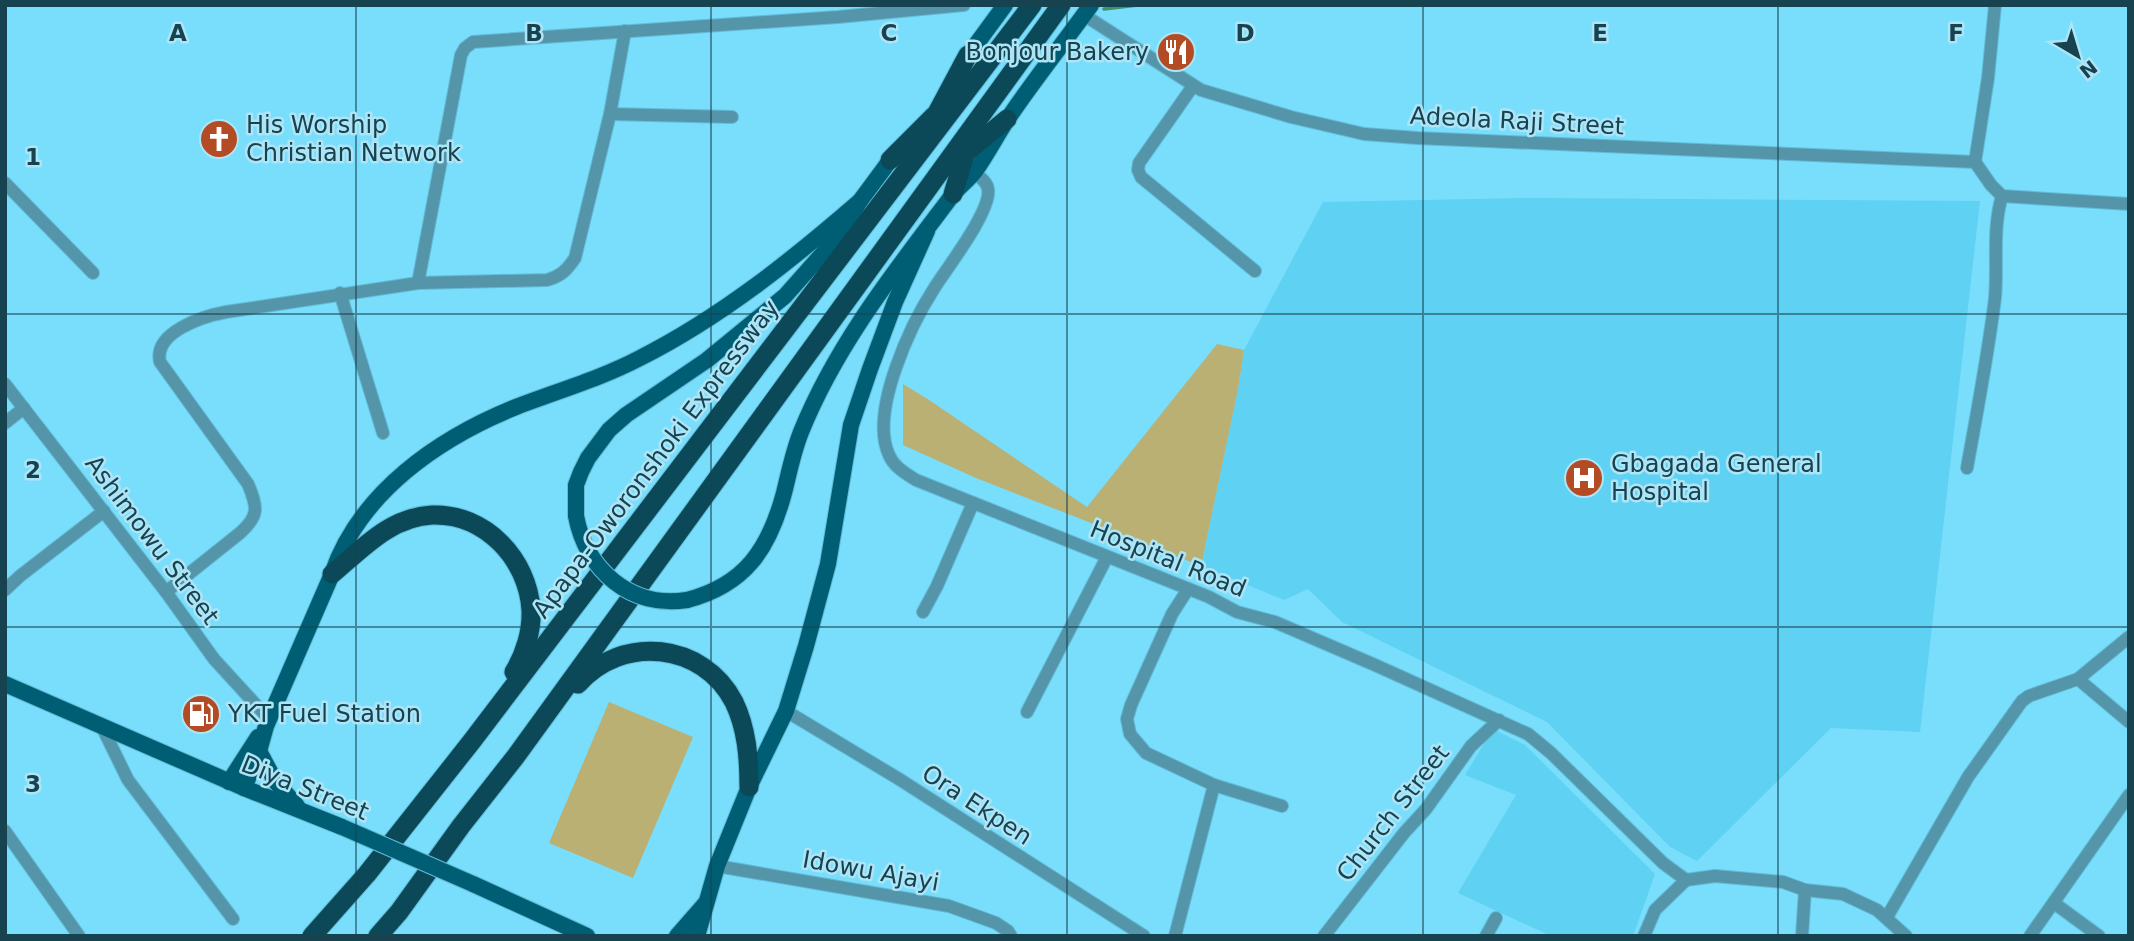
<svg xmlns="http://www.w3.org/2000/svg" width="2134" height="941" font-family="'DejaVu Sans',sans-serif">
<rect width="100%" height="100%" fill="#79ddfc"/>
<g fill="#5fd1f3">
<path d="M1532 198 1980 201 1920 732 1831 728 1697 861 1670 847 1547 722 1342 622 1308 589 1284 600 1201 566 1238 389 1244 350 1323 202Z"/>
<path d="M1493 729 1525 745 1655 874 1633 936H1551L1458 893 1516 795 1465 775Z"/>
</g>
<g fill="#bab074">
<path d="M1217 344 1244 350 1238 389 1201 566 976 478 903 445V384L926 398 1087 507Z"/>
<path d="M609 702 693 737 633 878 549 843Z"/>
</g>
<g fill="none" stroke-linecap="round" stroke-linejoin="round">
<path stroke="#40926b" stroke-width="3.5" d="M1104 9 1138 5"/>
<defs>
<g id="minor">
<path d="M1084 15 1201 90 1291 117 1364 134 1417 138 1975 162"/>
<path d="M1193 86 1139 163 1138 170 1141 177 1255 271"/>
<path d="M610 114 732 117"/>
<path d="M1975 162 1988 78 1995 5"/>
<path d="M975 173C980 177 987 182 988 189 992 210 947 268 935 287 911 324 869 412 889 455 894 467 905 473 916 480L1209 597 1237 612 1275 622 1375 665 1528 734 1551 753 1663 863 1686 880"/>
<path d="M5 183 93 273"/>
<path d="M2002 196 2129 204"/>
<path d="M418 283 461 55 465 48 473 42 838 17 964 5"/>
<path d="M340 293 383 433"/>
<path d="M5 384 166 592 214 659 269 719"/>
<path d="M5 423 24 408"/>
<path d="M1967 468C1977 412 1988 355 1995 298 1998 265 1992 229 2002 196L1991 185 1975 162"/>
<path d="M1188 589 1172 614 1131 705 1127 719 1130 734 1146 753 1214 785 1282 806"/>
<path d="M5 590 20 576 104 511"/>
<path d="M166 592 240 533C259 516 258 508 248 484L160 362C153 332 204 316 226 312L418 283 547 280C561 276 567 270 575 258L610 114 625 31"/>
<path d="M923 612 937 586 973 503"/>
<path d="M2078 679 2129 722"/>
<path d="M786 711 899 779 1144 936"/>
<path d="M1027 712 1107 557"/>
<path d="M102 727 128 780 233 919"/>
<path d="M5 831 79 936"/>
<path d="M717 866 949 906 996 923 1008 931 1011 936"/>
<path d="M1686 880 1715 876 1783 882 1805 890 1843 894 1877 910 1906 936"/>
<path d="M2054 903 2099 936"/>
<path d="M1887 917 1968 777 2022 701 2029 696 2078 679 2129 637"/>
<path d="M1175 936 1214 785"/>
<path d="M1324 936 1404 833 1426 809 1471 746 1499 720"/>
<path d="M1486 936 1496 918"/>
<path d="M1644 936 1655 910 1686 880"/>
<path d="M1802 936 1805 890"/>
<path d="M2030 936 2129 795"/>
</g>
<g id="major">
<path d="M961 65 1005 5"/>
<path d="M576 516V485L581 472 588 458 609 430 626 415 707 360 785 296 841 233 860 201 897 151"/>
<path d="M687 600C745 585 769 549 784 493 789 473 793 452 801 432 836 345 895 271 951 197 958 187 969 180 976 170 987 154 996 137 1007 120 1033 81 1063 44 1091 5"/>
<path d="M5 684 244 788 342 827"/>
<path d="M259 751 275 781 297 806"/>
<path d="M229 782 258 737"/>
<path d="M244 788 259 751 266 726 332 574C360 492 439 438 516 407 557 391 600 379 640 358 721 317 792 260 860 201"/>
<path d="M473 884 587 936"/>
<path d="M677 936 705 904"/>
<path d="M697 936 717 866 749 787 786 711 806 646 828 564 851 425 870 369 895 302 927 231"/>
</g>
<g id="highway">
<path d="M937 113 968 55"/>
<path d="M890 160 934 116"/>
<path d="M957 160 1007 119"/>
<path d="M953 194 967 148"/>
<path d="M332 574C362 549 390 517 432 515 485 513 528 559 531 610 532 631 525 654 514 672"/>
<path d="M578 684C622 634 703 642 734 702 747 729 749 758 749 787"/>
<path d="M312 936 367 874 472 741 1032 5"/>
<path d="M378 936 399 912 461 826 516 756 1061 5"/>
</g>
</defs>
<use href="#minor" stroke="#63bbd6" stroke-width="14"/>
<use href="#major" stroke="#63bbd6" stroke-width="18"/>
<use href="#highway" stroke="#63bbd6" stroke-width="21"/>
<use href="#minor" stroke="#5595a9" stroke-width="12"/>
<use href="#major" stroke="#005e74" stroke-width="16"/>
<use href="#highway" stroke="#0b4959" stroke-width="19"/>
<defs>
<g id="major-bridge">
<path d="M576 516C586 570 631 609 687 600"/>
<path d="M342 827 473 884"/>
</g>
</defs>
<use href="#major-bridge" stroke="#63bbd6" stroke-width="18" stroke-linecap="butt"/>
<use href="#major-bridge" stroke="#005e74" stroke-width="16"/>
</g>
<path fill="none" stroke="#17424f" stroke-width="2" stroke-opacity="0.55" d="M356 5V936M711 5V936M1067 5V936M1423 5V936M1778 5V936M5 314H2129M5 627H2129"/>
<defs>
<symbol id="restaurant-disc" viewBox="-11 -11 22 22"><circle r="9.5" fill="#b34c24" stroke="#ade4f6"/><path d="M-5-6h1v4h1v-4h1v4h1v-4h1v5L-1.5 .5V6h-2V.5L-5-1ZM5-6V6H3V1.5H1.5Q1.5-4 5-6Z" fill="#fff"/></symbol>
<symbol id="church-disc" viewBox="-11 -11 22 22"><circle r="9.5" fill="#b34c24" stroke="#ade4f6"/><path d="M-1.2-6h2.4v3.5h3.3v2.4h-3.3V6h-2.4V-.1h-3.3v-2.4h3.3Z" fill="#fff"/></symbol>
<symbol id="hospital-disc" viewBox="-11 -11 22 22"><circle r="9.5" fill="#b34c24" stroke="#ade4f6"/><path d="M-5-5h3v3.5h4V-5h3V5h-3V1.5h-4V5h-3Z" fill="#fff"/></symbol>
<symbol id="fuel-disc" viewBox="-11 -11 22 22"><circle r="9.5" fill="#b34c24" stroke="#ade4f6"/><path d="M-5.5-6h7V0h2V4h1.3V-2.5L3-4.5l.8-.8L6-3V5H2.5V1h-1V6h-7ZM-4.2-4.7v3.2H.2V-4.7Z" fill="#fff"/></symbol>
</defs>
<g fill-rule="evenodd">
<use href="#restaurant-disc" x="1154" y="30" width="44" height="44"/>
<use href="#church-disc" x="197" y="117" width="44" height="44"/>
<use href="#hospital-disc" x="1562" y="456" width="44" height="44"/>
<use href="#fuel-disc" x="179" y="692" width="44" height="44"/>
</g>
<g text-anchor="middle" dominant-baseline="central" stroke-width="5" stroke-linejoin="round" paint-order="stroke">
<g font-size="24" fill="#17424f" stroke="#ade4f6" text-anchor="start">
<text x="1149" y="52" text-anchor="end">Bonjour Bakery</text>
<text x="246" y="125">His Worship<tspan x="246" dy="28">Christian Network</tspan></text>
<text x="1611" y="464">Gbagada General<tspan x="1611" dy="28">Hospital</tspan></text>
<text x="228" y="714">YKT Fuel Station</text>
</g>
<g font-size="24" fill="#17424f" stroke="#ade4f6">
<text transform="translate(1517 121) rotate(3)">Adeola Raji Street</text>
<text transform="translate(656 459) rotate(-53)">Apapa-Oworonshoki Expressway</text>
<text transform="translate(152 540) rotate(53)">Ashimowu Street</text>
<text transform="translate(1168 559) rotate(22)">Hospital Road</text>
<text transform="translate(305 788) rotate(22)">Diya Street</text>
<text transform="translate(977 805) rotate(33)">Ora Ekpen</text>
<text transform="translate(1393 813) rotate(-52)">Church Street</text>
<text transform="translate(871 871) rotate(10)">Idowu Ajayi</text>
</g>
</g>
<g font-size="23" text-anchor="middle" font-weight="bold" fill="#17424f" stroke="#ade4f6" stroke-width="5" stroke-linejoin="round" paint-order="stroke">
<text x="178" y="41">A</text>
<text x="534" y="41">B</text>
<text x="889" y="41">C</text>
<text x="1245" y="41">D</text>
<text x="1600" y="41">E</text>
<text x="1956" y="41">F</text>
<text x="33" y="165">1</text>
<text x="33" y="478">2</text>
<text x="33" y="792">3</text>
</g>
<rect width="2134" height="941" fill="none" stroke="#17424f" stroke-width="14"/>
<g transform="translate(2078 56) rotate(142)" stroke="#ade4f6" stroke-width="5" paint-order="stroke">
<path d="M0-5L12 26L0 18L-12 26Z" fill="#17424f"/>
<text y="-10" font-size="19" font-weight="bold" text-anchor="middle" fill="#17424f">N</text>
</g>
</svg>
